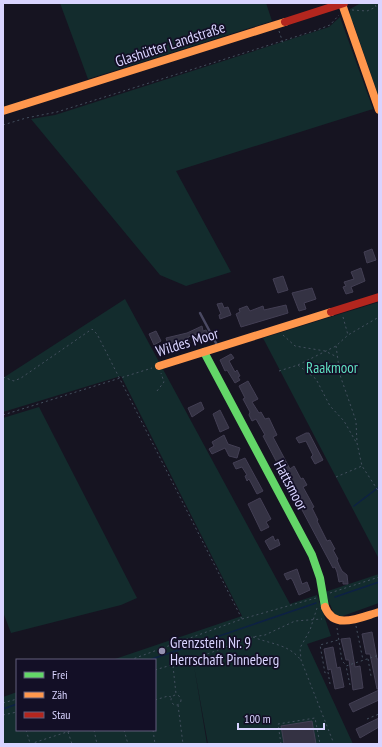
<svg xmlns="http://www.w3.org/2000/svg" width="382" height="747" font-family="'PT Sans Narrow',sans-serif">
<rect width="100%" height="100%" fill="#161421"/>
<g fill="#132c2d">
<path d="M60 3H266L272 21 88 79Z"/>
<path d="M361 3H379V98L353 22H350V9Z"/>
<path d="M340 17 373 109 176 171 231 272 186 286 160 275 31 119 55 115 329 27Z"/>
<path d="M125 299 290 604 317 595 331 636 307 644 353 744H208L194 666 207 744H3V697L17 692V730H155V660H112L242 616 121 376 3 412V378Z"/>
<path d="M379 302V559L263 338Z"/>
<path d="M39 407 137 598 121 605 11 633 3 612V418Z"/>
<path d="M379 574V603L340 617 334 614 325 592Z"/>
</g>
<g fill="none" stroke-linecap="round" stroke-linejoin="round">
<g stroke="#0d2144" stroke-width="1.5">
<path d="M354 506 379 487"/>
<path d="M335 597 379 582"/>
<path d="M149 660 316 603"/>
<path d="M3 709 17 704"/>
</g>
</g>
<g fill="#343243" stroke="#433f54">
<path d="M372 249 376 260 367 263 364 252Z"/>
<path d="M361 268 365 281 351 287 353 292 346 294 343 287 346 286 344 282 354 279 351 272Z"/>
<path d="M283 276 288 290 278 293 273 279Z"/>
<path d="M312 288 316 299 304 303 306 309 299 311 292 293Z"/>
<path d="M222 303 224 308 228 307 231 315 220 319 219 315 221 314 217 304Z"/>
<path d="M286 305 288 313 241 327 236 314 240 312 239 309 247 306 250 311 263 306 264 310Z"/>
<path d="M202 326 203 331 206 330 210 337 200 341 197 334 188 337 190 343 171 349 169 347 166 338 187 333Z"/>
<path d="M156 331 161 341 154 345 149 334Z"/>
<path d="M231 354 234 358 229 361 235 372 237 370 240 376 238 377 240 380 235 383 227 370 225 371 220 360Z"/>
<path d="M248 381 258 399 252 402 259 413 261 412 265 419 269 418 277 435 273 437 290 469 294 466 301 479 303 478 307 485 303 487 314 507 312 508 318 520 317 521 327 541 330 540 335 549 333 550 338 559 337 560 339 565 342 571 347 575 348 584H343V581L339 582 337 572 335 567 333 568 285 478 263 436 265 435 256 419 252 421 249 415 250 412 243 399 245 398 239 386Z"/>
<path d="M201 402 204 409 192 417 188 408Z"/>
<path d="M220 410 229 428 220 432 213 414Z"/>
<path d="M306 433H309L323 460 315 464 311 457 313 455 306 441 299 443 296 438Z"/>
<path d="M224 435 228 444 240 448 237 458 229 456 225 448 212 454 209 449 214 446 212 442Z"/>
<path d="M245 458 263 491 257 494 249 479 247 481 245 476 247 475 242 467 236 469 233 463Z"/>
<path d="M260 498 271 519 266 522 269 527 261 531 248 504Z"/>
<path d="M273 536 275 541 278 539 280 545 270 550 265 541Z"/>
<path d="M297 569 302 584 307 582 310 590 299 595 293 581 291 578 287 580 284 574Z"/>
<path d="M372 632 377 659H379V689H377L370 654H366L362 634Z"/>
<path d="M350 638 355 667 360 666 363 688 353 690 349 660H346L341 639Z"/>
<path d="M333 647 337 668 340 667 344 687 335 689 331 669 328 670 324 649Z"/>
<path d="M379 690V700L353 712 349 704Z"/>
<path d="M379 718V727L360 738 356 729Z"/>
<path d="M312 721 316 744H284L281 726Z"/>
</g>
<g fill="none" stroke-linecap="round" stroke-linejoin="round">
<g stroke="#44505f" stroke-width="1" stroke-dasharray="2 3" stroke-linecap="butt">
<path d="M352 10 367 11 376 7 375 3"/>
<path d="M279 31 283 43"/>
<path d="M3 125 26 118 57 112 317 30 330 25 339 15"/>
<path d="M343 317 348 335"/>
<path d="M283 335 295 346 325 351 337 357"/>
<path d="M336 346 340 375 356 421 357 443 362 466 379 492"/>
<path d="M298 365 336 346 348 335 379 317"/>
<path d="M279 371 298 365 316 379 330 406 344 421 356 442"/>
<path d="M3 377 14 381 21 378 92 329 97 334 242 619 130 660"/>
<path d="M157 391 164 382 161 373"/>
<path d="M3 415 152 368"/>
<path d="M336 477 362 466"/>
<path d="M330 593 379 577"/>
<path d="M317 608 310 630 300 648 301 660 334 744"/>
<path d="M242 619 316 598"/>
<path d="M356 626 363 660"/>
<path d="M337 628 342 661 346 665"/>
<path d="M253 637C270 644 288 644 300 659"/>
<path d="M368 659 371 676"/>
<path d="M173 666 176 694"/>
<path d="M155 670 210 653 252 637 265 635 295 621 322 619"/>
<path d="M330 684 328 672 325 673 320 645 338 640"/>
<path d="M350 685 346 666 379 655"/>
<circle cx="176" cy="700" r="5"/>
<path d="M155 700 168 696 171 697"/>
<path d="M3 703 17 699"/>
<path d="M178 705 183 744"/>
<path d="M3 715 17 712"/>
<path d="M367 719 379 714"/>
<path d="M26 730 30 743"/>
<path d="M94 730 97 744"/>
<path d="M124 730 128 744"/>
<path d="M153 730 155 744"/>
<path d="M68 732 72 744"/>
<path d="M30 744 73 730"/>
<path d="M281 744 278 724 315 718 320 744"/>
</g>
<path stroke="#4a4962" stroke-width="2.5" d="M200 313 217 345"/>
<path stroke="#63d668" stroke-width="8" d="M204 352 312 555 320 578 325 607"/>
<g stroke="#ff974d" stroke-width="8">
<path d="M342 4 379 110"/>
<path d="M3 111 285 22"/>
<path d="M159 366 331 312"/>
<path d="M325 607C334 631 361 617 379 612"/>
</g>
<g stroke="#b3261e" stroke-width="8">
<path d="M285 22 344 3"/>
<path d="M331 312 379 297"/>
</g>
</g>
<circle fill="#9591b1" stroke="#130f26" stroke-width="1.5" cx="162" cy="651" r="4"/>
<g text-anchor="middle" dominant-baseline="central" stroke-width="3.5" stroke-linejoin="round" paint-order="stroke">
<g font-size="15" fill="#d9d4ff" stroke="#130f26">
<text transform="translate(170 44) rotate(-18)">Glashütter Landstraße</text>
<text transform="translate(187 342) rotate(-17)">Wildes Moor</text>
<text transform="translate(291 485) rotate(62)">Hattsmoor</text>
</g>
<g font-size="15" fill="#5fe0c0" stroke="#130f26">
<text x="332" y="367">Raakmoor</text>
</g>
<g font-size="15" fill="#d9d4ff" stroke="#130f26" text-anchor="start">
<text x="170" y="642">Grenzstein Nr. 9<tspan x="170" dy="17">Herrschaft Pinneberg</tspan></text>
</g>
</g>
<rect width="382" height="747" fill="none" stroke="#d9d4ff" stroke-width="8"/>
<rect x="16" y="659" width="140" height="72" fill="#130f26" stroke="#625e7d"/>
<rect x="24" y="672" width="20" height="6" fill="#63d668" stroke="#625e7d"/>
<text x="52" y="679" font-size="12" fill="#d9d4ff">Frei</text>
<rect x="24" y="692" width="20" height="6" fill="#ff974d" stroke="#625e7d"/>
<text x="52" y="699" font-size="12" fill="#d9d4ff">Zäh</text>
<rect x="24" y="712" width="20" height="6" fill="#b3261e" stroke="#625e7d"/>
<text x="52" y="719" font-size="12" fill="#d9d4ff">Stau</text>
<path d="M238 723v6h86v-6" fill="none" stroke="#d9d4ff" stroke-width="2"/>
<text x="244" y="723" font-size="12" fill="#d9d4ff" stroke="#130f26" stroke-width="3" paint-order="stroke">100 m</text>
</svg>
